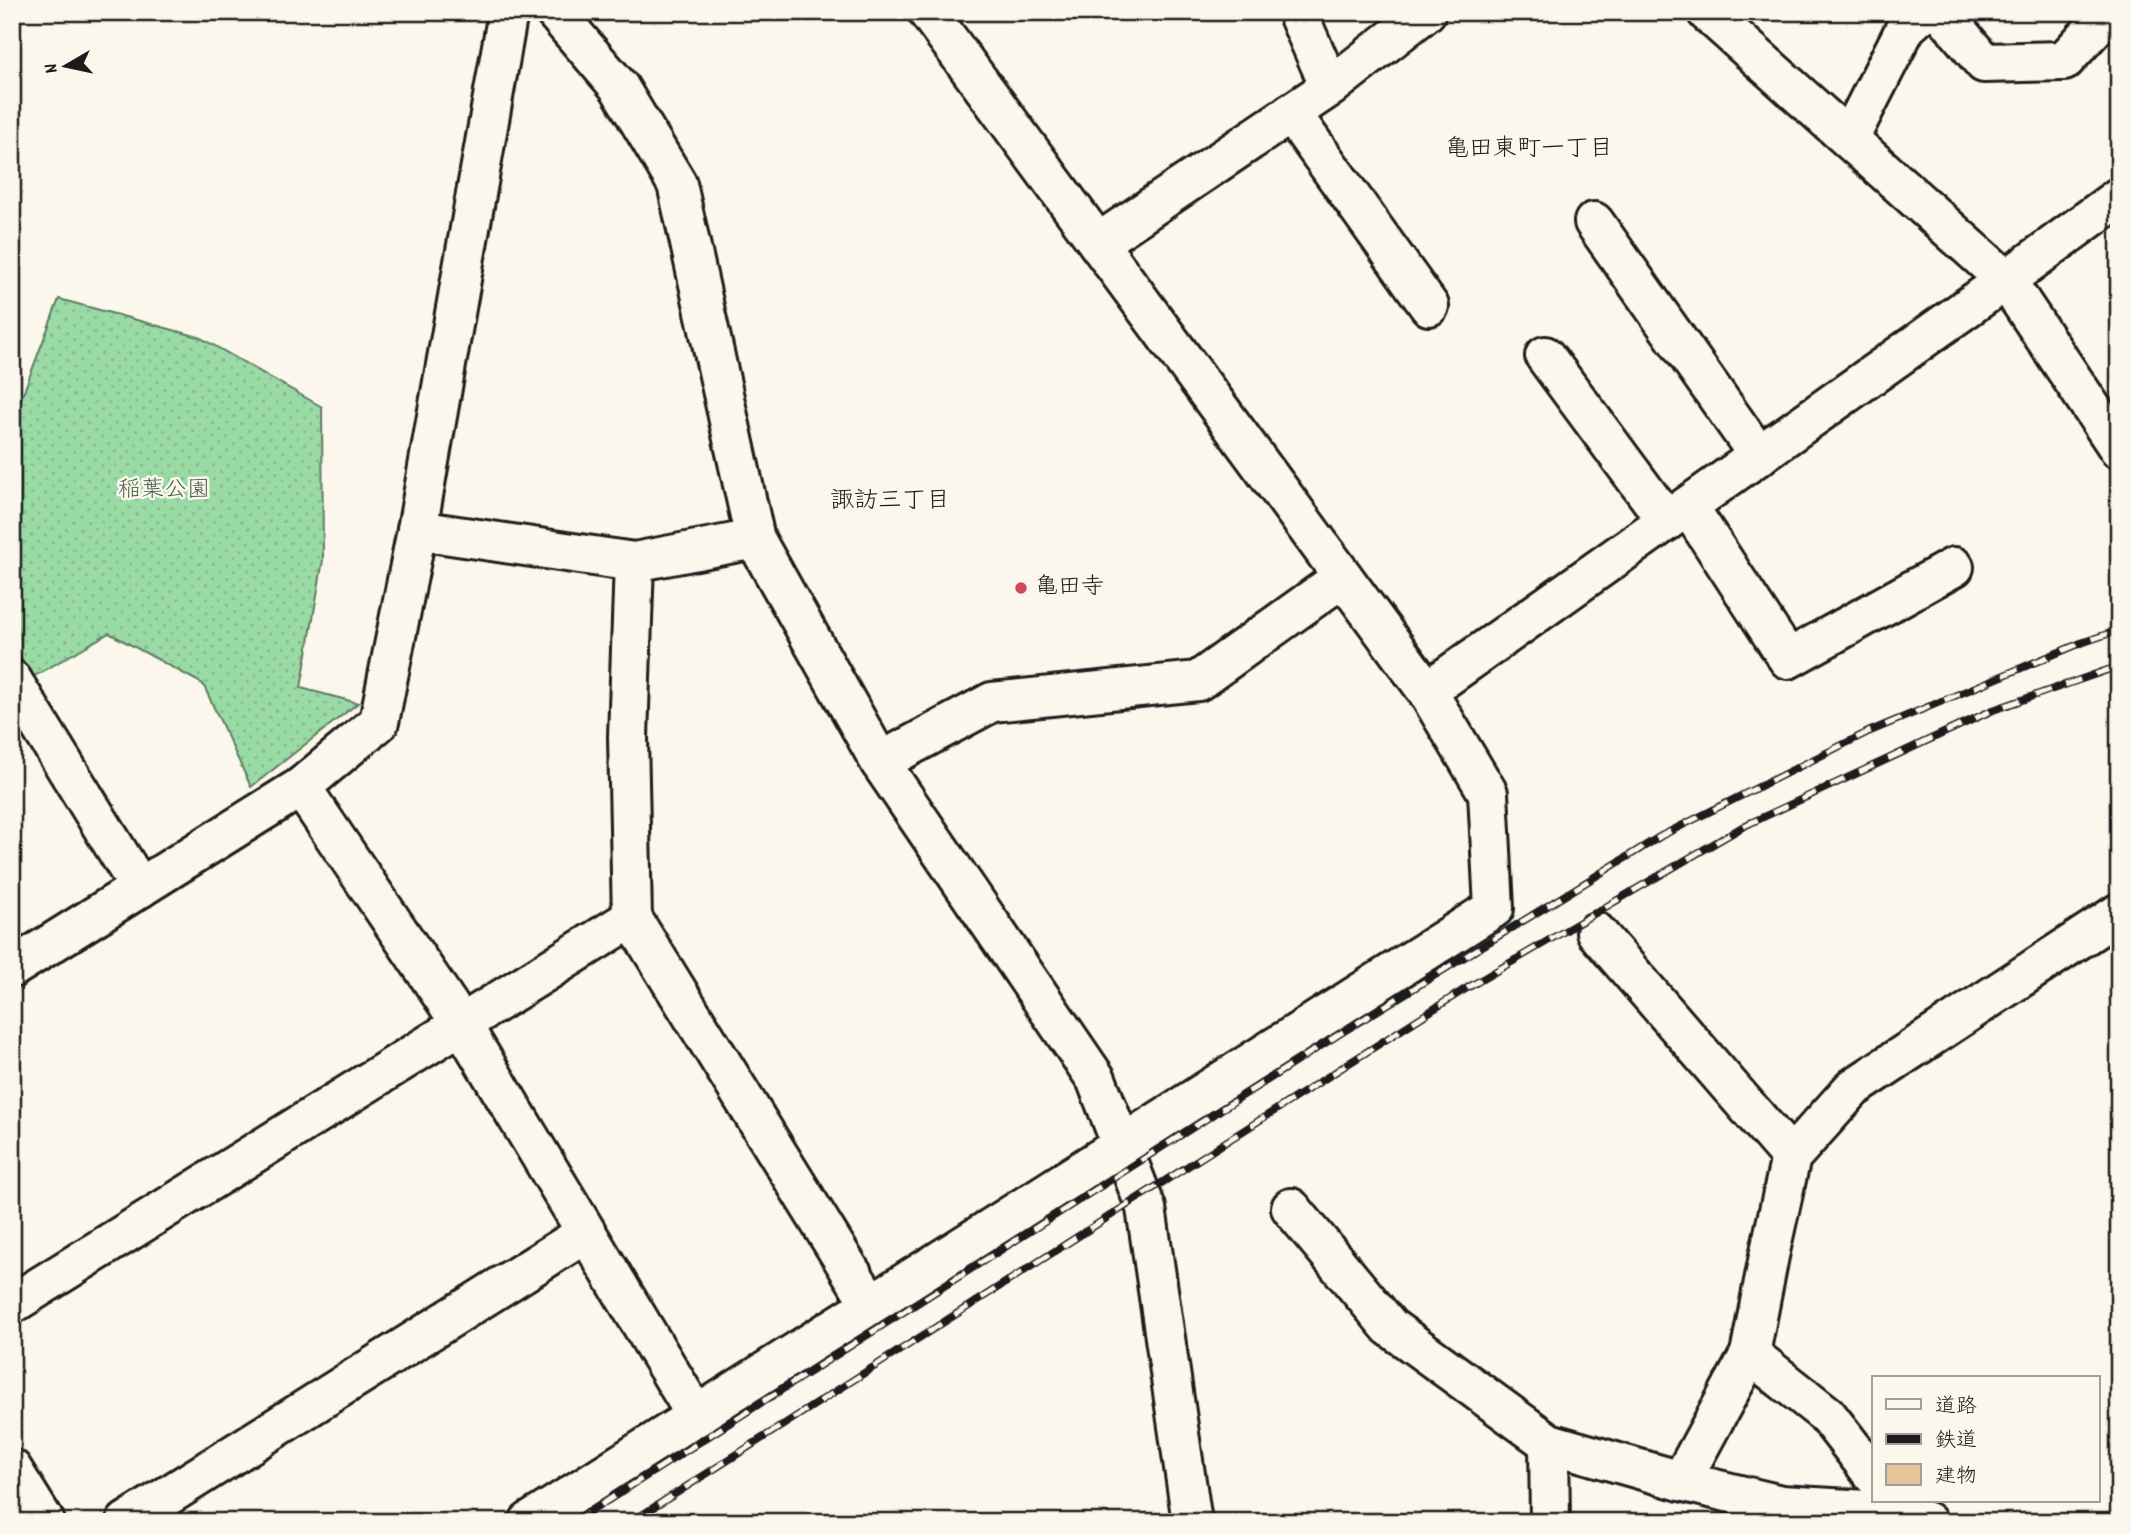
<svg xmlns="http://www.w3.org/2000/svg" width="2131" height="1534" font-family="Dekko,'Klee One',sans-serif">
<defs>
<pattern id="grass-dots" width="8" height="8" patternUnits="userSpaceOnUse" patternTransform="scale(1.75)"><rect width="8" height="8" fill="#9adaa4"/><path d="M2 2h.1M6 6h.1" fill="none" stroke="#84ba8d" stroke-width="1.8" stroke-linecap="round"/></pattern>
<pattern id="building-back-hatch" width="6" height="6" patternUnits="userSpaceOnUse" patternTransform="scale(1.75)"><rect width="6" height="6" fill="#e6c498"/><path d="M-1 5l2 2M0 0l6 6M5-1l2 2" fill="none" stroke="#c5a882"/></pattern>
<filter id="shadow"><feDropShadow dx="6" dy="6" stdDeviation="0" flood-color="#0004"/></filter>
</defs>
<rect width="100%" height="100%" fill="#fbf7ec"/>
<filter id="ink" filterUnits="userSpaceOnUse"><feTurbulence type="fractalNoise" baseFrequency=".0143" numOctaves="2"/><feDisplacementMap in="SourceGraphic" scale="14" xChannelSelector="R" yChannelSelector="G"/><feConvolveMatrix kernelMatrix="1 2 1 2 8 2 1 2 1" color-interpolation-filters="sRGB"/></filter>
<g filter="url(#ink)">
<path fill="url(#grass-dots)" stroke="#5b7b60" stroke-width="2" d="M59 299 199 337 322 407 323 560 301 688 358 703 251 787 203 684 109 633 33 677 12 643V423Z"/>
<path fill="url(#building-back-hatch)" stroke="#1c1c1c" stroke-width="2" filter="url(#shadow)" d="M12 1508 22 1522H12Z"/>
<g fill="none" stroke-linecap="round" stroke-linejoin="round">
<defs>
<g id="minor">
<path d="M555 12 619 87 677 184 755 539 880 762 1096 1079 1146 1208 1192 1522"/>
<path d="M1297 12 1330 87"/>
<path d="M1707 12 2006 280 2119 449"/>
<path d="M1942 12 1984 63 2064 61 2109 12"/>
<path d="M1291 113 1429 306"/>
<path d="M1849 139 1906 27 1923 12"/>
<path d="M1594 222 1759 456"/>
<path d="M1098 243 1330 87 1426 12"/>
<path d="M1545 356 1667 521"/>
<path d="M1688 506 1788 659 1954 567"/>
<path d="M417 530 634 562 755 539"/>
<path d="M12 680 140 888"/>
<path d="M1427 691 2006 280 2119 197"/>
<path d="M880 762 992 702 1198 681 1343 577"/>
<path d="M301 787 462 1025 697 1417"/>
<path d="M632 918 870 1303"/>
<path d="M1596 932 1791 1157"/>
<path d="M12 968 301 787 379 722 417 530 508 12"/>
<path d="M1291 1208 1390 1327 1549 1443 1681 1481 1781 1505 1901 1512 1927 1522"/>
<path d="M12 1304 632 918 628 737 634 562"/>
<path d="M1750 1354 1827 1415 1874 1476"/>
<path d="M1549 1443 1550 1522"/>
<path d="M12 1469 45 1522"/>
<path d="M1681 1481 1750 1354 1769 1256 1791 1157 1853 1088 2119 913"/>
<path d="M126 1522 586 1233"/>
<path d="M529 1522 1494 908 1488 793 1427 691 928 12"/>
</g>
</defs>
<use href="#minor" stroke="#1c1c1c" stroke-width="44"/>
<use href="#minor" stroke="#fbf7ec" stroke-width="38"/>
<defs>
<g id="rail">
<path d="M574 1522 1341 1033 1661 836 1868 732 2081 643 2119 630"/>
<path d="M631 1522 1462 991 1744 826 1993 710 2119 666"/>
</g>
</defs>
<use href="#rail" stroke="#1c1c1c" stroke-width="8"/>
<use href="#rail" stroke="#fbf7ec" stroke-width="5" stroke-dasharray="16" stroke-linecap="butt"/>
</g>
</g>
<circle fill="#d1495b" stroke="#fbf7ec" stroke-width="2.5" cx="1021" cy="588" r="7"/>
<g text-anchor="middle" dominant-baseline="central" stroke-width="5" stroke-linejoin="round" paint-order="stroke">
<g font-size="23" fill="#485e4c" stroke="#fbf7ec">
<text x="164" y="491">稲葉公園</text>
</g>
<g font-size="23" fill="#1c1c1c" stroke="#fbf7ec" text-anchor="start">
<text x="1035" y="588">亀田寺</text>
</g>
<g font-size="24" fill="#1c1c1c" stroke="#fbf7ec">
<text x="1529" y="150">亀田東町一丁目</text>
<text x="890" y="502">諏訪三丁目</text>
</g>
</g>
<rect width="2131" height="1534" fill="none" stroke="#fbf7ec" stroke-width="42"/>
<rect x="21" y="21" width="2089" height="1492" fill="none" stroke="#1c1c1c" stroke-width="2.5" filter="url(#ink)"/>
<rect x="1872" y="1376" width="228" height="126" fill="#fbf7ec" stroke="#a29f99" stroke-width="2"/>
<rect x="1886" y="1399" width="35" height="10" fill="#fbf7ec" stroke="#a29f99" stroke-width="2"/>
<text x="1935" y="1412" font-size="21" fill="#1c1c1c">道路</text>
<rect x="1886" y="1434" width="35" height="10" fill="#1c1c1c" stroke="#a29f99" stroke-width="2"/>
<text x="1935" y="1446" font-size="21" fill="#1c1c1c">鉄道</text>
<rect x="1886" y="1464" width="35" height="21" fill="#e6c498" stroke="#a29f99" stroke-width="2"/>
<text x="1935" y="1482" font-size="21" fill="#1c1c1c">建物</text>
<g transform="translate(66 66) rotate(261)" stroke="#fbf7ec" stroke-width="5" paint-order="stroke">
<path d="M0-5L12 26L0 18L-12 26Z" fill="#1c1c1c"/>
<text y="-10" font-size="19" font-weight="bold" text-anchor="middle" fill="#1c1c1c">N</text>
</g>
</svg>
